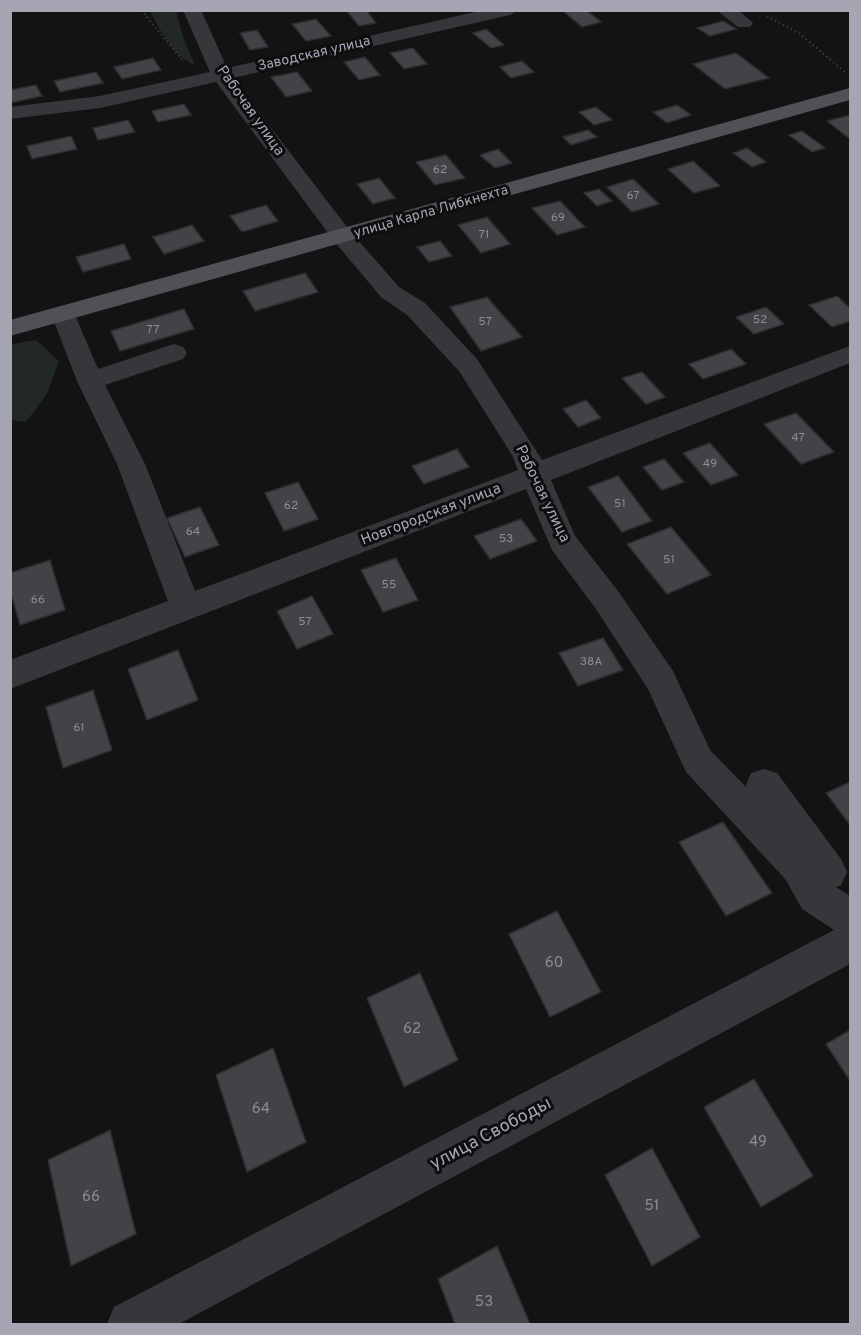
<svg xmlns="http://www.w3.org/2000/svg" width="861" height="1335" font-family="Overpass,sans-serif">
<rect width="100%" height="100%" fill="#131314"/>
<g fill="#212825">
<path d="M150 11H176L183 37 195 65C173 56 161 32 150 11Z"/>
<path d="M36 340 59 361 47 394 26 422 11 420V344Z"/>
</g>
<g fill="#424247" stroke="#2e2d30" stroke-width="1.5">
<path d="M346 10H366L376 23 359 26Z"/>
<path d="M562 10H586L601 22 582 27Z"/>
<path d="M316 19 331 36 306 41 292 24Z"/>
<path d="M723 21 736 29 710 36 697 28Z"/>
<path d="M486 29 504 45 491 48 473 33Z"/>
<path d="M257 30 268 47 250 50 240 33Z"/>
<path d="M413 48 427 64 404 69 390 53Z"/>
<path d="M736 53 769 78 725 89 693 64Z"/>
<path d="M365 57 380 75 359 80 344 62Z"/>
<path d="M153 58 161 70 122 79 114 67Z"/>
<path d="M522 61 534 72 511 78 500 67Z"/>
<path d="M96 72 103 83 60 92 54 81Z"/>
<path d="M297 72 312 91 286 97 271 77Z"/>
<path d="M36 85 42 96 10 103V90Z"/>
<path d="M184 104 191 115 158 122 152 111Z"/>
<path d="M677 105 691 115 667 123 653 112Z"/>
<path d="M596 107 612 120 594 125 579 112Z"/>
<path d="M850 115V139L827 121Z"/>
<path d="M128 120 135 132 98 140 93 128Z"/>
<path d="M588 130 597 137 571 145 563 137Z"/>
<path d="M802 131 825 148 812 152 789 135Z"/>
<path d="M71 136 77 149 32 159 27 146Z"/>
<path d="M747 148 766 162 752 167 733 153Z"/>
<path d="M498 149 512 163 495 168 480 155Z"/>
<path d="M446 155 465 178 435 185 416 162Z"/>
<path d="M693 161 720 186 694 193 668 169Z"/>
<path d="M379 178 395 198 373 204 357 184Z"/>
<path d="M633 179 659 204 632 212 607 187Z"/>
<path d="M599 189 612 201 597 206 584 193Z"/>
<path d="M560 201 585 227 557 235 532 208Z"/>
<path d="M266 205 278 221 242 232 230 216Z"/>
<path d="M487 217 510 244 481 253 458 225Z"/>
<path d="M192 225 204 241 164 254 153 237Z"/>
<path d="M440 241 452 256 429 262 417 247Z"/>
<path d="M124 244 131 259 83 272 76 257Z"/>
<path d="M305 273 318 292 255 311 243 291Z"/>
<path d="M837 296 850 308V321L832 327 809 305Z"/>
<path d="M487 297 522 337 481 351 450 307Z"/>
<path d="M766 307 784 324 754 334 736 317Z"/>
<path d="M184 309 194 329 120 351 111 331Z"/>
<path d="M731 349 746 364 703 379 689 364Z"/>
<path d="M642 372 665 397 646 404 622 378Z"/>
<path d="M586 400 601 418 578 427 563 409Z"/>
<path d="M796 413 834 452 801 464 764 424Z"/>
<path d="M710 443 738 475 711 485 683 453Z"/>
<path d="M457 449 469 467 424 484 412 466Z"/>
<path d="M664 459 684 482 662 490 643 467Z"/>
<path d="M618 476 652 521 622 532 588 487Z"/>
<path d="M298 482 318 519 284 531 265 493Z"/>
<path d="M200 507 219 545 185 557 167 518Z"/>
<path d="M521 519 537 541 490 559 474 536Z"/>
<path d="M671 527 711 575 667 594 627 544Z"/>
<path d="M396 558 418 600 383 612 361 570Z"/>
<path d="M50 560 65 610 20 625 10 590V573Z"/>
<path d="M312 596 333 634 297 649 277 611Z"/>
<path d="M603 638 623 670 578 686 559 653Z"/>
<path d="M178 650 198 700 147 720 128 669Z"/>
<path d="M93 690 112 750 63 768 46 707Z"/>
<path d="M850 782V825L826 793Z"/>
<path d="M723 822 772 893 726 916 679 842Z"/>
<path d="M557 911 601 992 550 1017 509 934Z"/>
<path d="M420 973 458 1060 404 1087 367 998Z"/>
<path d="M850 1030V1081L826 1044Z"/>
<path d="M273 1048 306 1142 247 1172 216 1075Z"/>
<path d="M754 1079 813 1176 761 1207 704 1107Z"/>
<path d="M110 1130 136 1234 71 1266 48 1160Z"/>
<path d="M652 1148 700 1237 652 1266 605 1175Z"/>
<path d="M497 1246 530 1324H455L438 1279Z"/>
</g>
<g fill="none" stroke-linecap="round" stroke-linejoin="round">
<g stroke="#3c3c41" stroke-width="2" stroke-dasharray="1.5 3" stroke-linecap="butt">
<path d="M141 10 184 62"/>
<path d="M767 16 800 34 845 72"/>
</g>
<g fill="#37363b" fill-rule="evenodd">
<path d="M183 10H201L227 68 484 10H519L510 15 233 78 350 231 399 287 425 303 477 359 542 460 850 346V363L551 480 575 536 618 591 673 671 710 750 747 788 746 785 751 773 764 769 777 773 841 859 847 872 841 885 836 887 850 896V964L179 1324H107L114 1307 834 930 802 909 786 880 686 772 648 689 596 609 552 550 526 489 10 689V660L168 601 117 464 77 381 51 314 54 308 63 306 72 308 98 369 174 344 183 347 187 353 183 359 105 385 145 464 195 591 518 470 512 455 459 371 407 315 381 297 334 241 216 82 100 108 10 119V107L100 96 210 72Z"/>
<path d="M716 10H738L753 23 750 27H738Z"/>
</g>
<path fill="#515057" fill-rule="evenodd" d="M850 88V100L10 336V320Z"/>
</g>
<g text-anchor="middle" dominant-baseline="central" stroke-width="6" stroke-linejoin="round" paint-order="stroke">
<g font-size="12" fill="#8d8c98">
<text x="440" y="170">62</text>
<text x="633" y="196">67</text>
<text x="558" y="218">69</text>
<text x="484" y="235">71</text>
<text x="760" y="320">52</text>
<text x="485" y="322">57</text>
<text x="153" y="330">77</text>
<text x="798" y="438">47</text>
<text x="710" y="464">49</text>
<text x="620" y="504">51</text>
<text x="291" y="506">62</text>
<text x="193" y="532">64</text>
<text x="506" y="539">53</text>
<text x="669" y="560">51</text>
<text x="389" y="585">55</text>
<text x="38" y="600">66</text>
<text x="305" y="622">57</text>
<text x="591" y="662">38А</text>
<text x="79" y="728">61</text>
</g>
<g font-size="14" fill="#a6a5b3" stroke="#0e0e0f">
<text transform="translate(314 54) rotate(-13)">Заводская улица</text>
<text transform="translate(431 212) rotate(-16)">улица Карла Либкнехта</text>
</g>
<g font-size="15" fill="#a6a5b3" stroke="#0e0e0f">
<text transform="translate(250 111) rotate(55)">Рабочая улица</text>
<text transform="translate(542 494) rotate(64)">Рабочая улица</text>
<text transform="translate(431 515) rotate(-21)">Новгородская улица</text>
</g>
<g font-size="15" fill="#8d8c98">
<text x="554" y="963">60</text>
<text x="412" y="1029">62</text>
<text x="261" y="1109">64</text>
<text x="758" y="1142">49</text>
<text x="91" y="1197">66</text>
<text x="652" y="1206">51</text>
<text x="484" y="1302">53</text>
</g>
<g font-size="18" fill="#a6a5b3" stroke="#0e0e0f">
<text transform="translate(491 1134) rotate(-28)">улица Свободы</text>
</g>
</g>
<rect width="861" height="1335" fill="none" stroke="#a6a5b3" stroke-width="24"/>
</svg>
